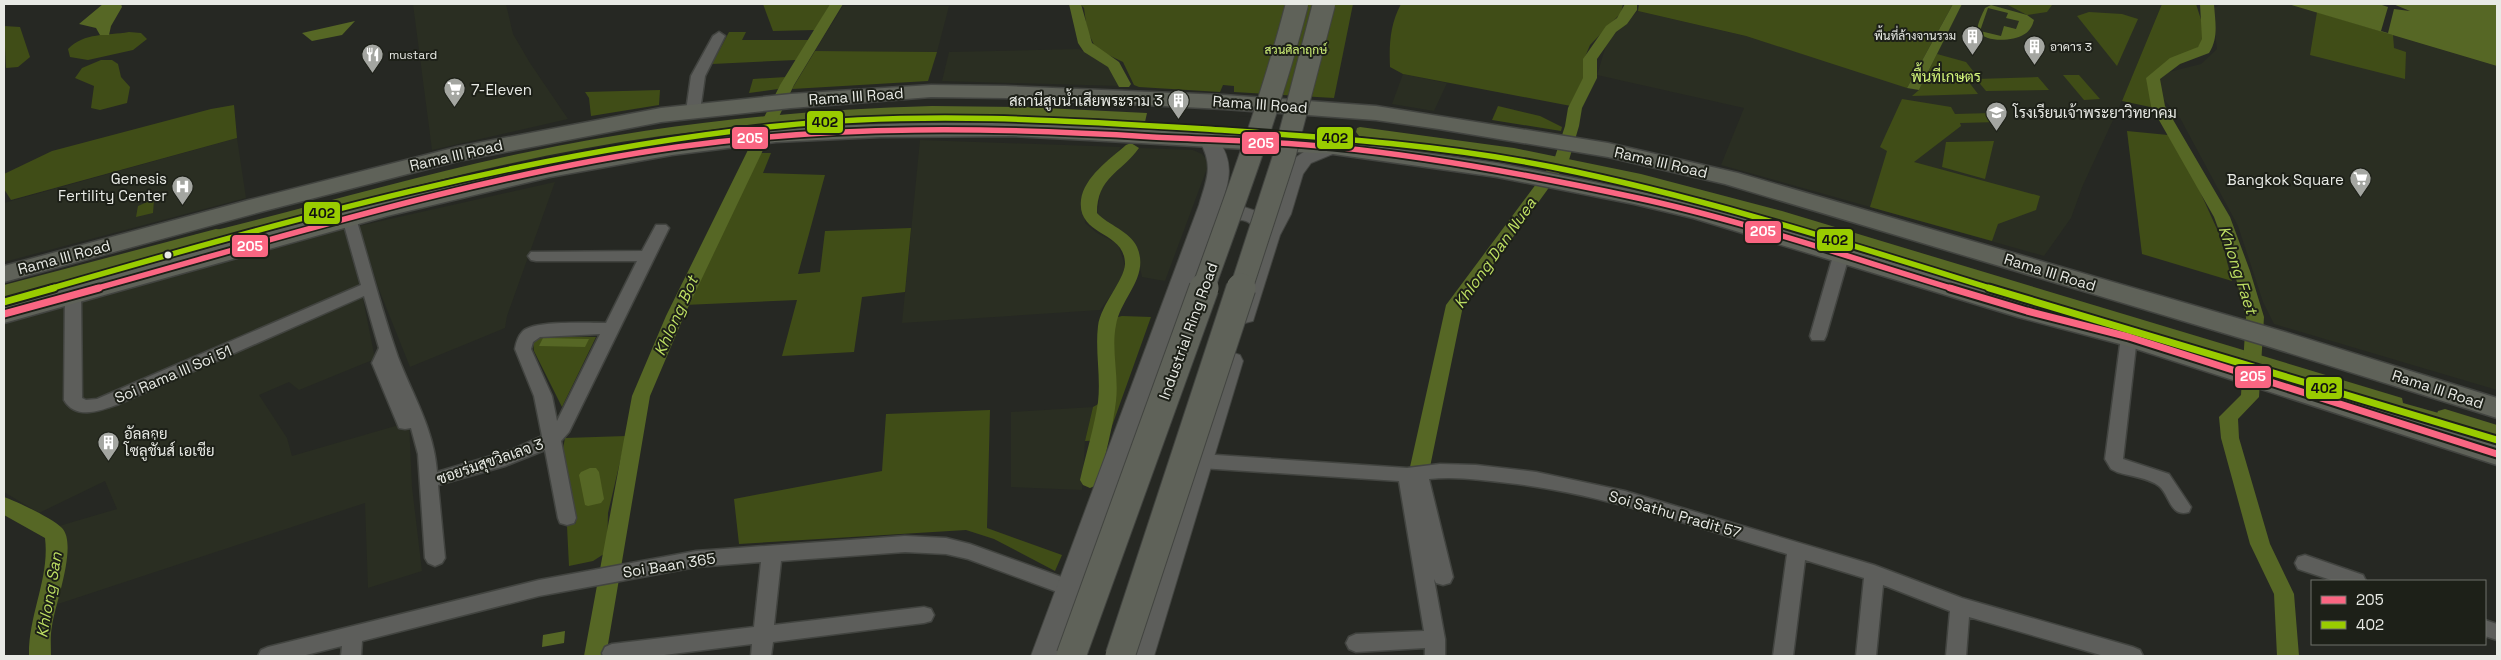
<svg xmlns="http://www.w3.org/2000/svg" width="2501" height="660" font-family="'Space Grotesk',Sarabun,sans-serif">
<rect width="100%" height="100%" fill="#262823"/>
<g fill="#2a2e22">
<path d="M413 4H506L513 34 530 63 568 119 432 150Z"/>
<path d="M1962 4H2162L2126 92 2083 185 2071 218 2044 256 1721 165 1744 108 1597 75 1607 42 1638 11 1746 36 1919 90Z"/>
<path d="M2222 4H2288L2497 66V390L2274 324 2263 302 2238 226 2180 118 2159 94 2156 78 2165 73 2201 64 2217 49 2212 9Z"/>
<path d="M843 6H949L937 52 815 51Z"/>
<path d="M1079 49 1110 67 1120 86 942 81 949 52Z"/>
<path d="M1403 74 1447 83 1434 111 1392 104Z"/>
<path d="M237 138 246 198 4 262V203Z"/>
<path d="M920 140 1121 147 1113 159 1089 181 1084 194 1085 223 1097 233 1118 244 1124 263 1125 276 1100 310 902 323Z"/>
<path d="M1140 148 1193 150 1202 154 1209 163 1165 281 1142 277 1136 248 1097 217 1100 193 1105 182Z"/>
<path d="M555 182 507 316 505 328 410 367 378 287 359 226Z"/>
<path d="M343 226 361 289 375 359 299 390 289 382 259 395 287 438 292 456 409 422 412 487 422 571 368 588 365 503 55 605 65 536 59 526 117 509 105 481 39 513 4 492V320Z"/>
<path d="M1093 407 1085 441 1082 490 1011 487V412Z"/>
</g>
<g fill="#404d17">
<path d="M763 4H830L815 30 773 31Z"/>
<path d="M1080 4H1353L1334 98 1234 92V86L1223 85 1220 92 1139 87 1134 85 1123 62 1096 49 1087 30 1084 8Z"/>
<path d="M1401 4H1623L1621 13 1590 45 1585 57 1586 76 1571 106 1403 74 1390 67C1389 45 1390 24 1401 4Z"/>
<path d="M1639 4H1953L1907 88 1746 36 1638 11Z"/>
<path d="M2006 4H2052V5L2047 12 2027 15Z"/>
<path d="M2162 4H2196L2205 32 2202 43 2196 49 2167 63 2148 78 2155 108 2122 101Z"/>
<path d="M2089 12 2122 14 2138 19 2117 66 2077 16Z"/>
<path d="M2317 12 2393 35 2394 48 2406 52 2405 79 2310 55Z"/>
<path d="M4 26 20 27 30 57 18 67 6 68Z"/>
<path d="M129 32 141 33 147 39 133 50 88 60 70 57 68 49C85 32 106 36 129 32Z"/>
<path d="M729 32H746L742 40H809L796 60 712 64Z"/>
<path d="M815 51 937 52 928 81 792 89Z"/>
<path d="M1937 54 1966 62 1977 76 1965 77 1978 94 1912 96 1919 90Z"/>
<path d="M101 60H112L118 64 121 77 130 87 127 103 100 110 91 108 94 86 75 78 82 68Z"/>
<path d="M2063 75H2079L2100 99 2084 100Z"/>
<path d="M786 77 778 89 749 93 753 79Z"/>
<path d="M2038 77 2049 90 1986 91 1976 79Z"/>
<path d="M660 90 659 105 591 116 589 98 585 92Z"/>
<path d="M1902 99 1951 107 1955 114 1992 113 1999 122 1960 123 1961 126 1914 162 2040 196 2036 210 1998 224 1992 241 1870 207 1887 151 1880 147Z"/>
<path d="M234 105 237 138 11 200 4 189V174L52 151 211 109Z"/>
<path d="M1498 106 1540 116 1562 127 1561 131 1492 120Z"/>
<path d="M2127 131 2168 135 2192 174 2221 238 2232 281 2142 254Z"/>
<path d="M1994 141 1985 179 1942 167 1946 142Z"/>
<path d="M761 153H771L763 173 825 175 798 274 820 272 825 231 911 228 905 292 862 297 854 352 782 356 797 300 684 305Z"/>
<path d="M154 199 153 213 136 217 138 206Z"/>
<path d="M1122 316 1151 317 1107 440 1085 441 1093 407 1102 402V369L1114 318Z"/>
<path d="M541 336 596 337 562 407 534 351 533 342Z"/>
<path d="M990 410 987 528 1062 555 1055 571 994 539 966 530 739 544 734 499 882 471 886 414Z"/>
<path d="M626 436 608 513 607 552 593 561 569 566 567 526 576 523 561 459 565 438Z"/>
</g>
<g fill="#566725" fill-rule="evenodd">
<path d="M103 4H121L122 7 111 26 109 35H100L96 28 79 24Z"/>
<path d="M1953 4H1962L1919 90 1907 88Z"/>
<path d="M2288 4H2497V66Z"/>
<path d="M1991 5 2027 15 2034 20C2032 27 2029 32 2023 35 2013 41 1985 43 1978 31 1976 25 1983 13 1985 8ZM1988 8 2008 13 2006 18 2019 21 2016 29 2004 26 2001 36 1980 31Z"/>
<path d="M355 21 342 35 312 41 302 33Z"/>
<path d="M932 106 1024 107 1147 113 1145 122C1082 119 1019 114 956 114 857 115 759 123 661 136 502 158 348 204 194 246L195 235C306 209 416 175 528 152 661 124 796 110 932 106Z"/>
<path d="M1360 127 1514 148 1641 174 1782 211 2402 398 2403 403 2467 421 2468 430 1706 199 1520 159 1359 136 1356 132 1357 128Z"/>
<path d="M543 338H544L589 339 585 347 539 346Z"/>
<path d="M590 468H596L599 472 604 499 601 503 588 506 585 505 579 475 581 472Z"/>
<path d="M565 631 564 643 542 647 543 635Z"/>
</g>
<g fill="#262823">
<path d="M2379 4H2393L2410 11 2394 9 2388 33 2381 31 2388 7Z"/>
<path d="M1239 116 1302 120 1298 134 1234 131Z"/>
</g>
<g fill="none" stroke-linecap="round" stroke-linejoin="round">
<g fill="#566725" fill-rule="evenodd">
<path d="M830 4H843L794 85 684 316 650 396 606 656H584L632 396 666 316 780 85Z"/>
<path d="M1069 4H1081L1092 43 1119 62 1131 84 1129 87H1119L1108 67 1084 52 1078 43Z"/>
<path d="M1625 4H1637V10L1627 24 1616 32 1597 59V78L1582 108 1579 126 1569 160 1463 306 1430 467 1427 472 1420 474 1413 472 1410 467 1446 305 1554 160 1565 126 1568 108 1583 78V59L1606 26 1617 18Z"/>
<path d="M2200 4H2214C2215 21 2219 38 2209 53L2180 64 2160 79 2165 106 2230 217 2250 271 2264 317 2259 397 2238 419 2239 438 2270 544 2294 594 2299 656H2277L2274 594 2250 544 2221 438 2219 417 2241 395 2246 317 2234 271 2214 217 2151 106 2146 78 2170 58 2198 47 2202 39Z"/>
<path d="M1131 143 1139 148C1121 173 1097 177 1097 213 1108 225 1130 231 1137 247 1150 277 1121 297 1116 325 1111 349 1119 376 1116 401 1113 427 1105 454 1100 480L1097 485 1090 488 1083 485 1080 480C1086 454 1094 428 1098 402 1101 377 1095 351 1098 326 1101 304 1124 281 1125 264 1125 230 1077 237 1081 200 1084 177 1110 159 1126 145Z"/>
<path d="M216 229 222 230 224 234 222 238 4 297V285Z"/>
<path d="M2445 409 2497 425V439L2438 421 2436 416 2438 411Z"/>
<path d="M4 497C18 502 52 518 62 528 78 545 55 604 52 626 50 636 51 646 51 656H29C28 615 50 578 45 538L4 515Z"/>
</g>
<defs>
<g id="minor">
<path d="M719 32 725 36 705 76 700 111 693 115 688 114 686 111 691 76 713 36Z"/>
<path d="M349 213 356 218C370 264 382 312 398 357 413 396 434 429 437 472L511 450 542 436 534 396 515 349C516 343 518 336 523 331 535 320 589 323 606 323L637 261H536L531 260 528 256 531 252 642 251 656 225H666L669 228 569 432 561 441 576 518 574 523 567 525 560 523 558 518 545 450 505 466 438 485 445 558 442 563 435 566 428 563 425 558 418 454 411 428 405 429 399 428 372 363 379 348 364 296 119 404C102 410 76 421 64 400L65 294 67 290H79L81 294 82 398 86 400 97 399 361 285 342 218ZM600 334 557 421 552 396 531 349 533 342 540 337Z"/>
<path d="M1841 251 1849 256 1826 336 1824 340H1812L1810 336 1833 256Z"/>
<path d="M2129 331 2135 333 2137 337 2123 459 2169 474 2191 507 2189 512C2170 518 2170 495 2159 486 2149 478 2129 476 2117 472L2111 469 2105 459 2121 337 2123 333Z"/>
<path d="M1201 454 1407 468 1440 464 1476 465 1536 472 1625 491 1874 565 1962 598 2133 647 2140 650 2143 656H2104L1969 617 1966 656H1946L1950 611 1883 585 1876 656H1856L1864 578 1805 560 1793 656H1773L1787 554C1695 527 1604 494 1508 483 1482 480 1455 476 1429 479L1453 577 1450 583 1443 585 1436 583 1434 579 1445 639V656H1425V648L1356 652 1349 649 1346 643 1349 637 1356 634 1424 631 1399 481 1201 468 1195 466 1192 461 1195 456Z"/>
<path d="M905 536 946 538 970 544 1078 583 1081 589 1078 595 1071 597 968 559 946 554 905 552 781 561 774 625 924 607 931 609 934 615 931 621 924 623 773 642 771 656H751L752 644 656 656H603L602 653 605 647 612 644 754 627 761 562 696 567 539 596 362 641 361 656H341L342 646 302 656H258L261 650 268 647 539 580 696 551Z"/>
<path d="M2305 555 2363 575 2366 581H2334L2298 569 2295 563 2298 557Z"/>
<path d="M2485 620 2497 624V640L2485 636Z"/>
</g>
<g id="secondary">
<path d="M1209 134 1216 136C1235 163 1230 179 1220 209L1244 207 1268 215C1282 182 1277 163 1314 147 1323 144 1330 140 1340 143L1343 147 1340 151 1311 163 1303 174 1291 214 1280 235 1253 321 1245 323 1237 321 1233 315 1258 235C1248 211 1232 222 1213 227L1061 656H1031L1199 205C1207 178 1214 166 1199 140L1202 136Z"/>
<path d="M1231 352 1240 355 1243 361 1154 656H1124L1219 361 1222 355Z"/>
</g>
<g id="primary">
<path d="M931 85 1005 86 1224 95 1376 106 1608 143 1738 173 2285 332 2497 398V418L2267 346 1725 184 1608 157 1439 129 1376 120 1224 109 1005 98 931 97 791 108 661 122 458 161 264 211 4 282V266L249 200 457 147 661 108 791 94Z"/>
<path d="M1012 122 1333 140 1497 163 1634 190 1706 207 2030 303 2138 330 2497 443V465L2124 345 2018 317 1693 218 1634 204 1497 177 1333 154 1089 140 1012 136 880 137 776 142 672 155 550 177 387 216 4 323V305C224 245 445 176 672 141 785 124 898 123 1012 122Z"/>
</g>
</defs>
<use href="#minor" stroke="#424440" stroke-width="3"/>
<use href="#secondary" stroke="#424440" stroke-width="2"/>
<use href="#primary" stroke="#424440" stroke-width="3"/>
<use href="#minor" fill="#5d5e5b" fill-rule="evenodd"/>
<use href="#secondary" fill="#5d5e5b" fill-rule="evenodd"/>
<use href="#primary" fill="#5f6259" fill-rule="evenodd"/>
<defs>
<g id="primary-bridge-far1">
<path d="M1203 289C1237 195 1272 101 1297 4"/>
<path d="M1241 289 1284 157 1324 4"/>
</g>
<g id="primary-bridge">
<path d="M1071 656 1204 288"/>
<path d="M1120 656 1241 288"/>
</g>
</defs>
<use href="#primary-bridge-far1" stroke="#424440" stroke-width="24" stroke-linecap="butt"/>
<use href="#primary-bridge" stroke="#424440" stroke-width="31" stroke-linecap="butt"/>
<use href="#primary-bridge-far1" stroke="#5f6259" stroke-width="22"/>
<use href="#primary-bridge" stroke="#5f6259" stroke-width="29"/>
<defs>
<path id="bus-1-far1" d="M94 289C286 236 480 175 677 147 837 125 992 127 1152 137 1212 140 1273 141 1333 147 1434 157 1535 176 1633 197 1742 220 1848 257 1954 289"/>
<g id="bus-1">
<path d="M1950 288 2027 311 2129 337 2497 454"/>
<path d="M4 314 99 288"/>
</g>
<path id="bus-2-far1" d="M49 289C289 220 529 152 778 126 920 111 1063 120 1206 129 1321 137 1438 144 1552 167 1702 197 1848 244 1993 289"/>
<g id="bus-2">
<path d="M1989 288 2497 440"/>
<path d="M4 302 54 288"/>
</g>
</defs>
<use href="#bus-1-far1" stroke="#1d2018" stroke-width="9"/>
<use href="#bus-1" stroke="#1d2018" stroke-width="11"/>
<use href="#bus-2-far1" stroke="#1d2018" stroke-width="9"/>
<use href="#bus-2" stroke="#1d2018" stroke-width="11"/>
<use href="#bus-1-far1" stroke="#fa6682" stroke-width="5.5"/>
<use href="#bus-1" stroke="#fa6682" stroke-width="7"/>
<use href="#bus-2-far1" stroke="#9c0" stroke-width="5.5"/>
<use href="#bus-2" stroke="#9c0" stroke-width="7"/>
</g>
<defs>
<symbol id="building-pin" viewBox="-11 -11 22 30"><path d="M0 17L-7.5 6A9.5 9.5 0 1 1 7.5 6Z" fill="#a4a6a1" stroke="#1d2018"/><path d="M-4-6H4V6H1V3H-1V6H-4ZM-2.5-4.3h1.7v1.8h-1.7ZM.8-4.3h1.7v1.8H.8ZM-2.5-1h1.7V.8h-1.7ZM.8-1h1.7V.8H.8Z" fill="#fff"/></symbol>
<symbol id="restaurant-pin" viewBox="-11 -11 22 30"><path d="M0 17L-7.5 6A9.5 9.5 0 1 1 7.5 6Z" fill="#a4a6a1" stroke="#1d2018"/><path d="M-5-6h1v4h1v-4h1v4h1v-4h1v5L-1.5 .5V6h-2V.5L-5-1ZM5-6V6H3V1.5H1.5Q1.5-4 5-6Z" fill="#fff"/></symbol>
<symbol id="supermarket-pin" viewBox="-11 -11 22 30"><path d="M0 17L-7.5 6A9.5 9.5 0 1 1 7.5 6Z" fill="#a4a6a1" stroke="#1d2018"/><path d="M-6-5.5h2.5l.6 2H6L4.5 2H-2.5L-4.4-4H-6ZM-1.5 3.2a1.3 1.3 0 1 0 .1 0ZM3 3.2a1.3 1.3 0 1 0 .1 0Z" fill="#fff"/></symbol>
<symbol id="school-pin" viewBox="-11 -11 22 30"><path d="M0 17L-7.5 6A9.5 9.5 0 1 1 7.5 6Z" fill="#a4a6a1" stroke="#1d2018"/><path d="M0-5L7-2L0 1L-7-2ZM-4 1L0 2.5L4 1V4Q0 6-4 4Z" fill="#fff"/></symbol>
<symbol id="hospital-pin" viewBox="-11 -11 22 30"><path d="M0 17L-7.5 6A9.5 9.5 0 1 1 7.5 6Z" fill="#a4a6a1" stroke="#1d2018"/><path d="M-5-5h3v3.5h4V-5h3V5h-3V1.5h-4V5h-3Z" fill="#fff"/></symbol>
</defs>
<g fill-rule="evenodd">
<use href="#building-pin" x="1960" y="24" width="25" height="34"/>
<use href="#building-pin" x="2022" y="34" width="25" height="34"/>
<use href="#restaurant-pin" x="360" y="42" width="25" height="34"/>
<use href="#supermarket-pin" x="442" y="76" width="25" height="34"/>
<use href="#building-pin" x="1166" y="88" width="25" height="34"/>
<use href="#school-pin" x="1984" y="100" width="25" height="34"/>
<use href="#supermarket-pin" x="2348" y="166" width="25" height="34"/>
<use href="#hospital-pin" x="170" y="174" width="25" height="34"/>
<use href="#building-pin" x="96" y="430" width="25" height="34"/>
</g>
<circle fill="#e8eae5" stroke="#1d2018" stroke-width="2" cx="168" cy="255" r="4.5"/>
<g text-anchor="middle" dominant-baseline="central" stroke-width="4" stroke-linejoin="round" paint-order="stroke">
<g font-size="12" fill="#e8eae5" stroke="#1d2018" text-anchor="start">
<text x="1956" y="36" text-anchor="end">พื้นที่ล้างจานรวม</text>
<text x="2050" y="47">อาคาร 3</text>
<text x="389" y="55">mustard</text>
</g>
<g font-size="12" fill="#d2f479" stroke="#1d2018">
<text x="1296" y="50">สวนศิลาฤกษ์</text>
</g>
<g font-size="15" fill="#d2f479" stroke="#1d2018">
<text x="1946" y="76">พื้นที่เกษตร</text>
</g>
<g font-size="15" fill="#e8eae5" stroke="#1d2018" text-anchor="start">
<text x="471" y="89">7-Eleven</text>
<text x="1163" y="100" text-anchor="end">สถานีสูบน้ำเสียพระราม 3</text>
<text x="2013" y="112">โรงเรียนเจ้าพระยาวิทยาคม</text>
<text x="167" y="178" text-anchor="end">Genesis<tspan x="167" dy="17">Fertility Center</tspan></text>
<text x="2344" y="179" text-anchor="end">Bangkok Square</text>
<text x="124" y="433">อัลลอย<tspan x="124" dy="17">โซลูชั่นส์ เอเชีย</tspan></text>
</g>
<g font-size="15" fill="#e8eae5" stroke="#1d2018">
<text transform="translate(856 96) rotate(-4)">Rama III Road</text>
<text transform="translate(1260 104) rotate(4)">Rama III Road</text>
<text transform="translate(456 155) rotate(-13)">Rama III Road</text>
<text transform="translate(1661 162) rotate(13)">Rama III Road</text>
<text transform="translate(64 257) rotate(-15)">Rama III Road</text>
<text transform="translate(2050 272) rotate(17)">Rama III Road</text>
<text transform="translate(1188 331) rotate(-70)">Industrial Ring Road</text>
<text transform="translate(173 374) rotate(-23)">Soi Rama III Soi 51</text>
<text transform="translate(2438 389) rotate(18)">Rama III Road</text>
<text transform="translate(490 461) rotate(-19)">ซอยร่มสุขวิลเลจ 3</text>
<text transform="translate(1675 514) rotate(16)">Soi Sathu Pradit 57</text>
<text transform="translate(669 565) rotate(-9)">Soi Baan 365</text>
</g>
<g font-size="16" font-style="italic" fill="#bdde62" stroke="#1d2018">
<text transform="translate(1495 253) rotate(-55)">Khlong Dan Nuea</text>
<text transform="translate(2238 270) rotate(72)">Khlong Faet</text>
<text transform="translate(676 316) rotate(-66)">Khlong Bot</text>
<text transform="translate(49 595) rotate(-80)">Khlong San</text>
</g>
</g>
<g stroke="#1d2018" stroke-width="2">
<rect x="806" y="110" width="38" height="24" rx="5" fill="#9c0"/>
<rect x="1316" y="126" width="38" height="24" rx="5" fill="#9c0"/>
<rect x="731" y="126" width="38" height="24" rx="5" fill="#fa6682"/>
<rect x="1241" y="131" width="39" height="24" rx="5" fill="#fa6682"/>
<rect x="303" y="201" width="38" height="24" rx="5" fill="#9c0"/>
<rect x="1744" y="220" width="38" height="24" rx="5" fill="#fa6682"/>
<rect x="1816" y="228" width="38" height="24" rx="5" fill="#9c0"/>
<rect x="231" y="234" width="38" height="24" rx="5" fill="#fa6682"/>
<rect x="2234" y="365" width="38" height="24" rx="5" fill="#fa6682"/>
<rect x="2305" y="376" width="38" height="24" rx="5" fill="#9c0"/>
</g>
<g font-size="14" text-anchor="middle" font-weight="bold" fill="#fff">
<text x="750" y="143">205</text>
<text x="1261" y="148">205</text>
<text x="1763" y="236">205</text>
<text x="250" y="251">205</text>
<text x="2253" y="381">205</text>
</g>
<g font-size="14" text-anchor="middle" font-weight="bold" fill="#111">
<text x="825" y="127">402</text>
<text x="1335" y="143">402</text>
<text x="322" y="218">402</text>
<text x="1835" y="245">402</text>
<text x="2324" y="393">402</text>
</g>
<rect width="2501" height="660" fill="none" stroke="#e8eae5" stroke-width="10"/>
<rect x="2311" y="580" width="175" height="65" fill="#1d2018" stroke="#6e716a"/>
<rect x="2321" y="596" width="25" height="8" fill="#fa6682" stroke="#6e716a"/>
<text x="2356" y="605" font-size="15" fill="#e8eae5">205</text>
<rect x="2321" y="621" width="25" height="8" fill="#99cc00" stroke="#6e716a"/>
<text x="2356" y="630" font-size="15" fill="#e8eae5">402</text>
</svg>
